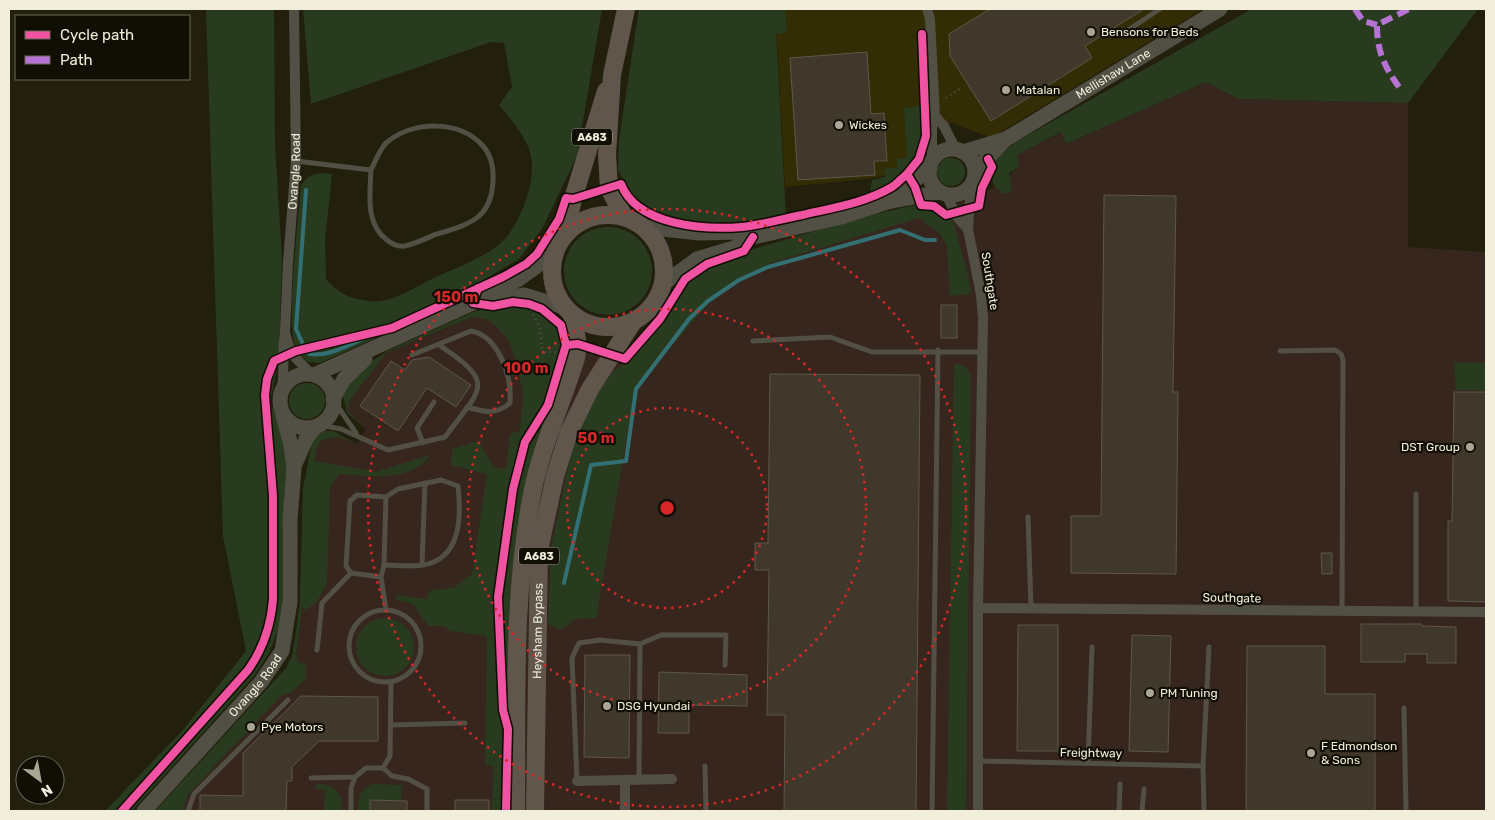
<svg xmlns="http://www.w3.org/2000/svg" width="1495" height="820" font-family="Rubik,sans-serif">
<rect width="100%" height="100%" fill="#221f0d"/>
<path fill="#322d04" d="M775 9H1203L991 138 952 123 932 127 922 168 868 179 785 187Z"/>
<path fill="#37261e" d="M1206 82 1238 99 1408 103V247L1486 252V811H168L291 663 300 608 303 489 314 441 334 433 357 444 366 429 348 411 346 400 386 353 472 317 484 309 515 305 532 307 552 320 563 337 561 355 663 344 704 274 947 208 997 186 1019 167 1016 155 1062 132 1066 144Z"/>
<g fill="#293b1f">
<path d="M206 9H274L275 145 282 260 279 354 268 362 262 396 271 523 269 614 259 646 247 666 118 811H105L182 731 246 651 223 536Z"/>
<path d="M303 9H602L577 156 542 229 519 259 465 291 389 326 296 349C285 325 299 216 301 185 310 173 318 172 332 174L325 239 326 279C338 293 350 299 369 301 391 304 413 288 432 279 453 269 487 257 503 241 521 222 536 183 531 156 528 140 510 117 499 105L512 87 504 43 491 42 311 104Z"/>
<path d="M639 9H785L787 33 776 34 786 216 744 223 694 222 653 211 632 194 618 170 619 140Z"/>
<path d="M1252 9H1478L1408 103 1238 99 1206 82 1066 144 1061 132 1017 155 1019 167 1009 173 1012 192 1003 194 994 186 991 174 997 167 993 162 1014 143Z"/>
<path d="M922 106C923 153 914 175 870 194L872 180 885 177 884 169 897 168V159L907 157 904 108Z"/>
<circle cx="951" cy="172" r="14"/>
<path d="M918 204 919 208H934L945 219 950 218 953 222 968 274 971 294 950 296 947 246 940 234 919 218 771 263 711 300 635 389 596 618 576 619 560 630 548 624 551 548 573 443 594 398 613 371 626 363 660 322 685 282 707 266 745 254 750 250 859 218Z"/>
<circle cx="608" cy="271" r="44"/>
<path d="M515 305 532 307 544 313 559 328 563 345 543 407 521 442 510 491 496 595V662L502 728 501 811H492L493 765H485L487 636 450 631 445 626H428L413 604 396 600 397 595 427 599 429 591 455 587 472 574 487 474 451 465 452 449 478 441 494 467 506 469 510 434 520 431 523 394 517 364 509 341 493 323 485 319 472 317 386 353 349 401 348 411 366 429 347 413 343 396 351 379 371 362 387 351 475 311Z"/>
<path d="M391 331 320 363 308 362 299 354 372 333Z"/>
<path d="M279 360 270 402 282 433 287 464 282 531V609L278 630 269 653 255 675 132 811H126C159 774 192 738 224 701 239 684 257 668 266 647 283 606 279 517 275 471 272 437 259 391 279 360Z"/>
<path d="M1454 362 1486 363V391L1456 390Z"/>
<path d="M954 364C964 364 968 368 971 378L966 811H947Z"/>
<circle cx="307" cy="401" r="18"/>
<path d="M550 407 508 715 504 688 501 599 514 492 529 439Z"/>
<path d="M324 431H333L357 444 338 437 322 440 317 446 314 461 376 472 430 455C412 483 369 476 339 474L330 487 327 583 317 602 306 610 302 607 296 656 299 662 306 664V679L289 694H283L195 787 187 796 183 811H155L275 680 286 668 292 656 295 639 300 601 303 489 312 441Z"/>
<circle cx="385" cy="647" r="29"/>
<path d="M316 784C335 784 342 792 342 811H324L325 790 315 789Z"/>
<path d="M373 784 402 785 401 801 371 800 370 811H358C358 799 360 788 373 784Z"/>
</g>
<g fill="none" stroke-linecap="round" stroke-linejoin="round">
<g stroke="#337073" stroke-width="4">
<path d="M302 342 296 329 306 190"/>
<path d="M309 354C331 357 352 343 372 335"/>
<path d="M564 583 591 465 626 461 636 389 689 319 708 301 739 280 768 267 900 230 925 240H935"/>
</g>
</g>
<g fill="#40382a" stroke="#5e574b">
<path d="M990 9H1144L1085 46 1092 58 991 121 950 56 949 34Z"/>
<path d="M867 52 871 114 884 113 887 161H874L875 175 798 180 790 58Z"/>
<path d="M1104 195 1176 196 1173 392H1178L1176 574 1071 573V516H1101Z"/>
<rect x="941" y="305" width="16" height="33"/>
<path d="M429 357 471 385 456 407 427 388 398 431 360 406 391 361 405 370 412 360Z"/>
<path d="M770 374 920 375 916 811H784L785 715H767L769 570H755V543H768Z"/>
<path d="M1454 392H1486V602L1448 601V521H1452Z"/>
<path d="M1321 553H1332V574H1322Z"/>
<path d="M1361 624H1422V626L1456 627V663H1427V654H1405V662H1361Z"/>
<path d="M1018 625H1058V751H1017Z"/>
<path d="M1132 635 1171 636 1168 752 1129 751Z"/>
<path d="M1247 646H1325V694H1375V811H1246Z"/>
<path d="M585 655H630L629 758 584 757Z"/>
<path d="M659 672 747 675V706L689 705V733H658Z"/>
<path d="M301 696 378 697V741H319L292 767V781H287L286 811H200V795L243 796V753Z"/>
<path d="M370 800 407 801V811H370Z"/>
<rect x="455" y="800" width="34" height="11"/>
</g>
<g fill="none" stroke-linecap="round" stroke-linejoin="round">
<g stroke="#565548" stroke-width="2.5" stroke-dasharray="1 4" stroke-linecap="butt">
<path d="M946 98 961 88"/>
<path d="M531 310 540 328 542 348 545 352H558L562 350"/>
</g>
<g stroke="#525044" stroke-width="5">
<path d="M1125 32 1160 9"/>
<path d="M296 161 371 170C375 162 380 149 386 143 412 121 459 119 483 146 498 163 496 201 479 216 468 226 447 231 434 235 425 239 414 244 405 246 399 247 392 244 387 240 365 224 370 194 371 170"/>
<path d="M753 341 830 337 872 352H982"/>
<path d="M1280 351 1335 350 1341 354 1343 360 1342 611"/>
<path d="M412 355 471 331C499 336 512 377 510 403 497 415 483 412 467 407"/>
<path d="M334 401 356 433"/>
<path d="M320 425 341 429 388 450 445 437C481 388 498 384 439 345"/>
<path d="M423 443 417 428 434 402"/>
<path d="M1028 517 1031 608"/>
<path d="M422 564 425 483"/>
<path d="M384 565C398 565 418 568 431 563 462 552 461 513 458 486L441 480 398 489 386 497 384 565 381 577 386 610"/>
<path d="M381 577 351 573 346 566 350 501 357 495 386 497"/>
<circle cx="385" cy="646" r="36"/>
<path d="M1416 611V494"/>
<path d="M640 644 661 635H726L725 665"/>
<path d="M317 650 322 603 351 573"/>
<path d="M1404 708 1406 811"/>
<path d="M391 725 465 723"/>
<path d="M979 761 1203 766"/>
<path d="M1088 763 1092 647"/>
<path d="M705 766 706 811"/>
<path d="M383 768 392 776 408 779 427 789V811"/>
<path d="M311 778 355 777 366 768H383L390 756 391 682"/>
<path d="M577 781 572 658 579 643 600 640 640 644 639 780"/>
<path d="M188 811 194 794 288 700"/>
<path d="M351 811V788L355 777"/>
<path d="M932 811 938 350"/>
<path d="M1119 811 1120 784"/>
<path d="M1142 811 1144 789"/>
<path d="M1204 811 1203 766 1209 647"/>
</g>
<g stroke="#525044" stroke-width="10">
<path d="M927 9 930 19 935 116 932 128V162"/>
<path d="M935 116 944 126 956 150"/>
<path d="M971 185 968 229 981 295 983 318 978 608V811"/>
<path d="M946 194 957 217 968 229"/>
<path id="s1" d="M285 333 288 262 296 161 294 9"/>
<path d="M281 392C286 372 281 353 285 333L291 353 312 375"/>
<path d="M978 608 1486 612"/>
<path d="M577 781 672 779"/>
<path d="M625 811V781"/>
</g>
<g stroke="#525044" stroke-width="15">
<circle cx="952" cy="172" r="23"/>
<path d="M963 152 1006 139"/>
<path id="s2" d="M975 171 1006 139 1220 9"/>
<path d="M887 202 930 168"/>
<path d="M643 227 700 233 738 232 753 237"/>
<path d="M663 284 697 259 734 248 753 237 841 217 887 202 940 192"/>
<path d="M485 302 524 295 564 307"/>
<circle cx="307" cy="401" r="27"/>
<path d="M314 375 473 303 519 279 555 253"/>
<path d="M333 399 344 379 365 359"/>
<path d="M295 464 307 437 317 426"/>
<path id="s3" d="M144 811 261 682 282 651 290 602V520L294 468 291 445 283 415"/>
</g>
<g stroke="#61564c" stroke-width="18">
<circle cx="608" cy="271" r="56"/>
<path d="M624 217 609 188 607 155 612 75 626 9"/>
<path d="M565 235 573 199 606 91"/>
<path d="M516 811C517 706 512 598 532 494 541 447 562 404 576 358L578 344 572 315"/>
<path id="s4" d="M535 811 539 550 555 476 569 432 590 389 633 322"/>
</g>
<g stroke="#b673d3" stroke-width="6" stroke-dasharray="12 6" stroke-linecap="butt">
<path d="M1355 9 1363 21 1377 25"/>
<path d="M1399 87C1384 66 1377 51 1377 25L1409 9"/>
</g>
<defs>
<g id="cycleway">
<path d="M907 174 919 159 926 136 922 34"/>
<path d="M478 288 473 303 493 306 513 302 529 304 542 309 561 325 566 345 548 405 525 442 513 489 498 597 503 710 508 729 506 811"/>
<path d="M566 345 578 344 625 359 660 319 685 279 707 264 744 251 753 237"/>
<path d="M122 811 248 670C263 649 271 625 273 599V496L265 395 267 379 274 361 296 351 392 328 503 277 526 264 537 254 559 219 566 198 573 199 621 184C637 226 705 230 742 227 762 225 782 219 802 215 832 208 865 203 892 187 897 184 902 178 907 174L915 187 921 205 934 206 946 215 979 206 982 188 992 167 988 159"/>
</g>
</defs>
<use href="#cycleway" stroke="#110e03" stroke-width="11"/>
<use href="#cycleway" stroke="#f153a3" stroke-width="8"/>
</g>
<g fill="none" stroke="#d62828" stroke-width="2.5" stroke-dasharray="2.5 5">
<circle cx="667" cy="508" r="100"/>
<circle cx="667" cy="508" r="199"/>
<circle cx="667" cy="508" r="299"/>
</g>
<g fill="#a9a694" stroke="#110e03" stroke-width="2">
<circle cx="1091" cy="32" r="5"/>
<circle cx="1006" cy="90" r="5"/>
<circle cx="839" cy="125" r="5"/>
<circle cx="1470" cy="447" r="5"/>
<circle cx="1150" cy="693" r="5"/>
<circle cx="607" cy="706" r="5"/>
<circle cx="251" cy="727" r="5"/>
<circle cx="1311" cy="753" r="5"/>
</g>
<g text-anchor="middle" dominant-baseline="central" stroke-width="4.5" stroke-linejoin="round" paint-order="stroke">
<g fill="#110e03" stroke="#aeac9b" stroke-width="1">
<rect x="572" y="128.5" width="40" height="17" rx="4"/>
<rect x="519" y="547.5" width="40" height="17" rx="4"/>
</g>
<g font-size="11" font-weight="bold" fill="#f1efdc">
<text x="592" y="137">A683</text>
<text x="539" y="556">A683</text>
</g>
<g font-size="12" fill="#f1efdc" stroke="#110e03" text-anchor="start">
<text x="1101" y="32">Bensons for Beds</text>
<text x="1016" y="90">Matalan</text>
<text x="849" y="125">Wickes</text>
<text x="1460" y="447" text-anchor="end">DST Group</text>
<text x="1160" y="693">PM Tuning</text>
<text x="617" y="706">DSG Hyundai</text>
<text x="261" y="727">Pye Motors</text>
<text x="1321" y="746">F Edmondson<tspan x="1321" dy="14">&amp; Sons</tspan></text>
</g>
<g font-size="12" fill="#f1efdc" stroke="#110e03">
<text stroke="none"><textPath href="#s2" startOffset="170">Mellishaw Lane</textPath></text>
<text stroke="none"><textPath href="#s1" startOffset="162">Ovangle Road</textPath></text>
<text transform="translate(990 281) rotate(81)">Southgate</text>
<text transform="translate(1232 598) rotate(1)">Southgate</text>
<text stroke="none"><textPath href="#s4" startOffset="180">Heysham Bypass</textPath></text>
<text stroke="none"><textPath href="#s3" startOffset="168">Ovangle Road</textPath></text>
<text transform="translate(1091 753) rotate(1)">Freightway</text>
</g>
</g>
<circle cx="667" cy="508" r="8" fill="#d62828" stroke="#110e03" stroke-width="2.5"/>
<g font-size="15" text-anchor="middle" font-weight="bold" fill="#d62828" stroke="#110e03" stroke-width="4.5" stroke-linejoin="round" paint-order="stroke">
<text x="456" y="302">150 m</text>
<text x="526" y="373">100 m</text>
<text x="596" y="443">50 m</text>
</g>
<rect width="1495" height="820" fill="none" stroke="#f1efdc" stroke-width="20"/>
<rect x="15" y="15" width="175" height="65" fill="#110e03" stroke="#6b685a"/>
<rect x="25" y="31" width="25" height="8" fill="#f153a3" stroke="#6b685a"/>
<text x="60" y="40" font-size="15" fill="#f1efdc">Cycle path</text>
<rect x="25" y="56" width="25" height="8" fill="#b673d3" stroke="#6b685a"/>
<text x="60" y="65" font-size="15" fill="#f1efdc">Path</text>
<g transform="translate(40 780) rotate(148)"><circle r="24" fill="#110e03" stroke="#6b685a"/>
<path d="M0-4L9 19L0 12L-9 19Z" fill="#a9a694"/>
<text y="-8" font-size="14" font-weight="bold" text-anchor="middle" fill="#f1efdc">N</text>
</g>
</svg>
